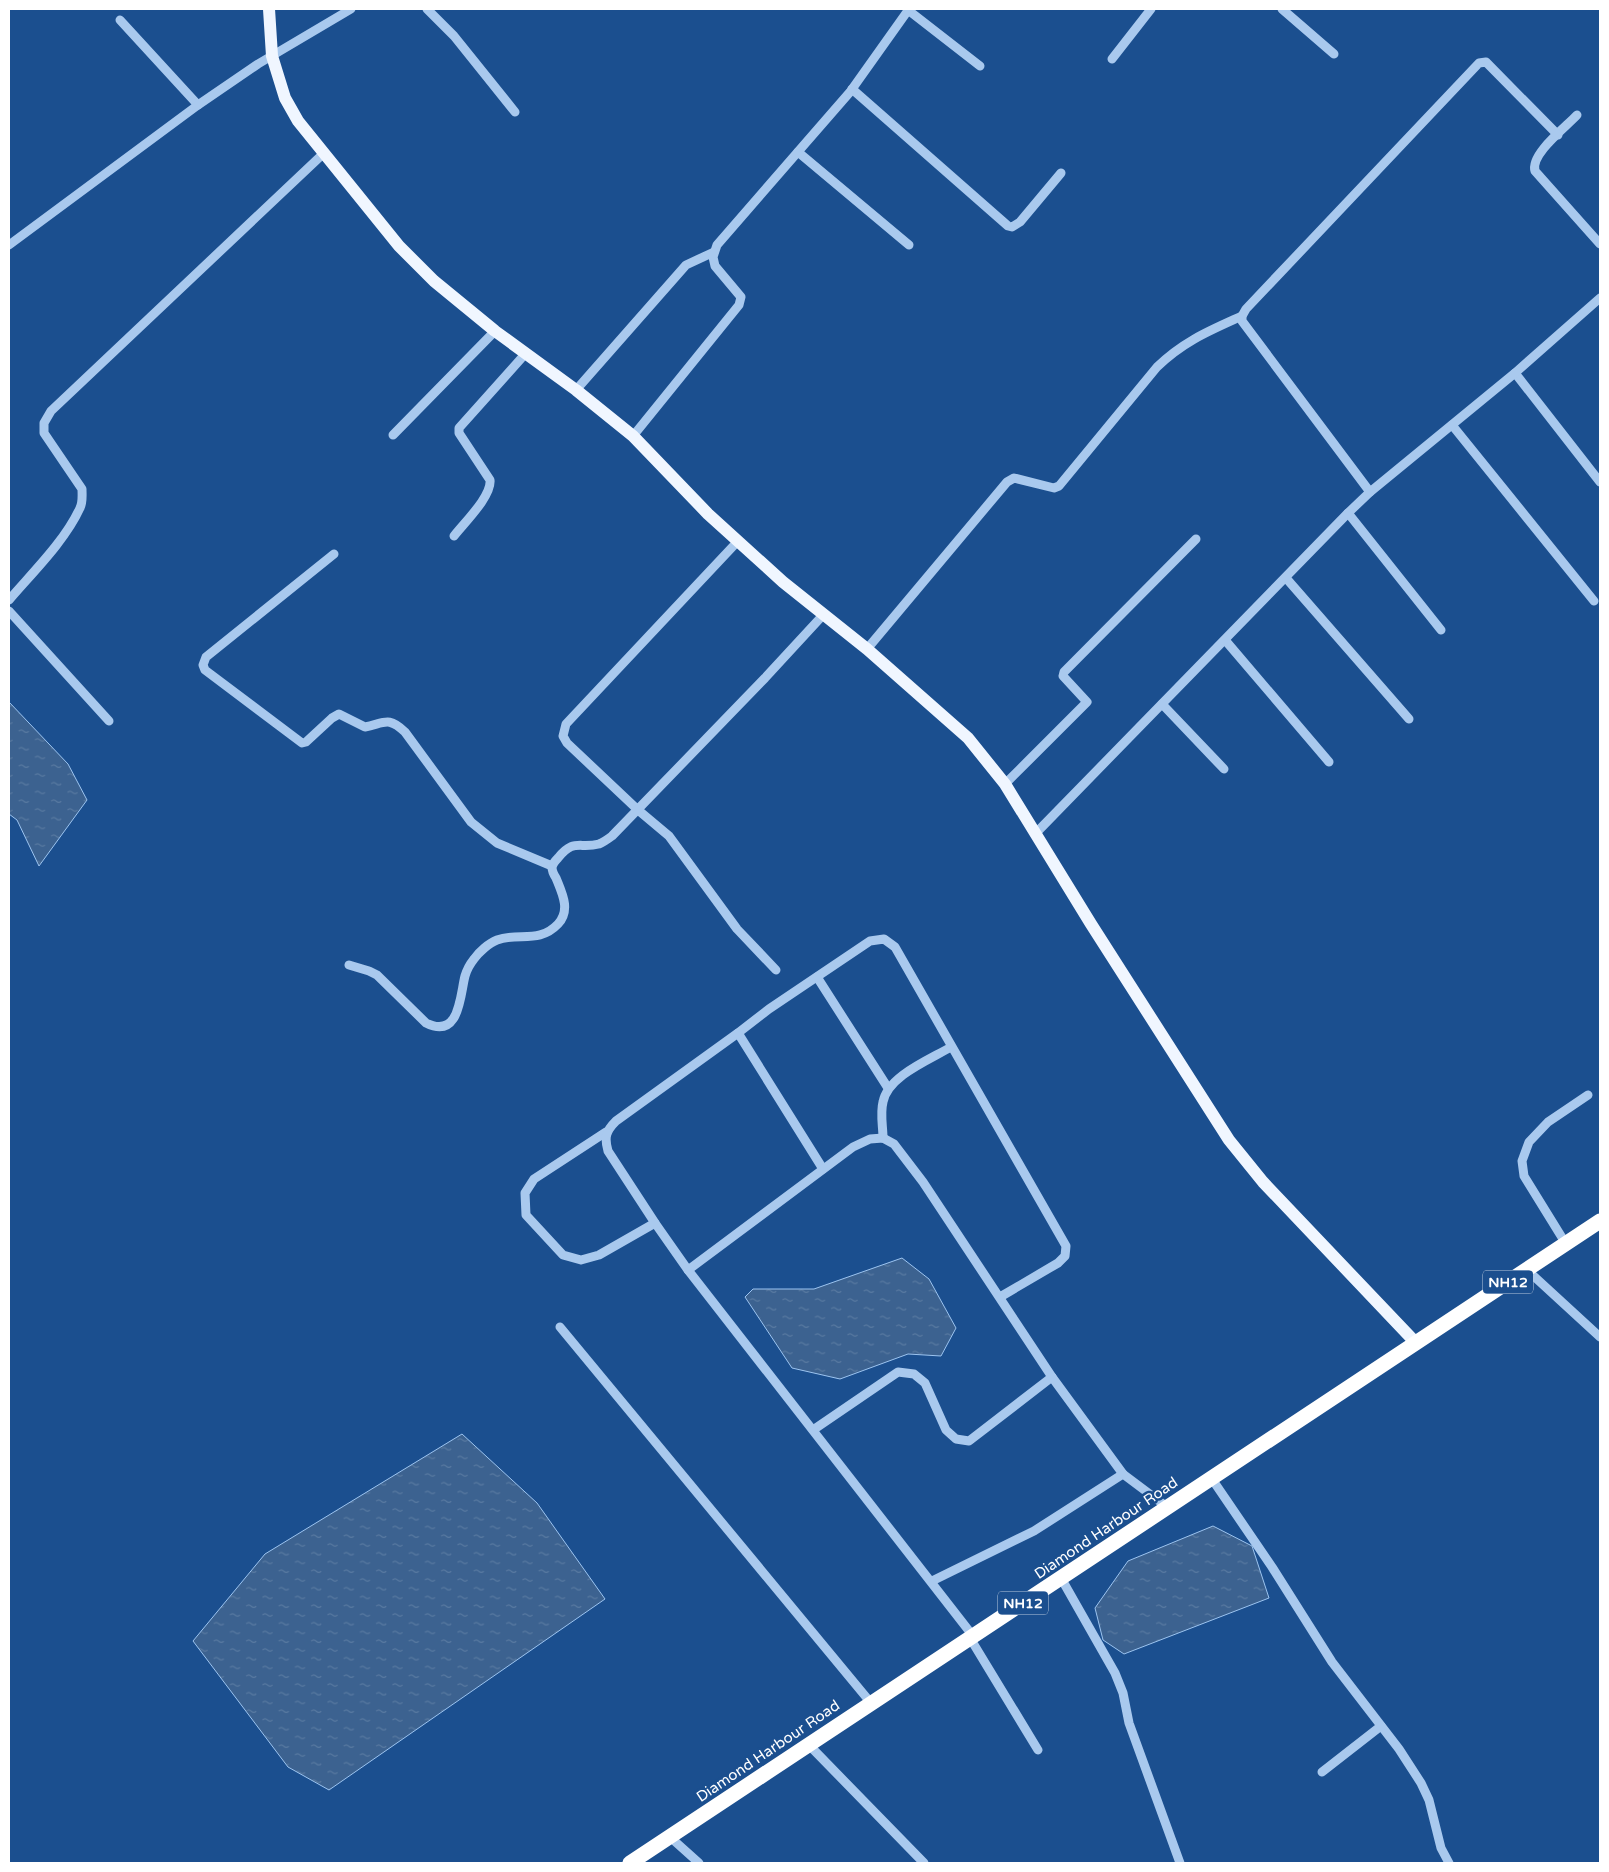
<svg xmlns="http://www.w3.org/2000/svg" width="1609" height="1872" font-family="'Varela Round',sans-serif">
<defs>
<pattern id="water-ripples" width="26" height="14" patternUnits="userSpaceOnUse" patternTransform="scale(1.25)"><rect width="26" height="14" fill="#3c6290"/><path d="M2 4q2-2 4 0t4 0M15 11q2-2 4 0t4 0" fill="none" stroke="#597aa1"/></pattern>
</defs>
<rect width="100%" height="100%" fill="#1b4f8f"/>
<g fill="url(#water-ripples)" stroke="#9cc4f0">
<path d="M9 702 68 764 87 800 39 866 17 820 9 814Z"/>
<path d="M902 1258 929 1279 956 1328 941 1356 908 1354 840 1379 792 1368 745 1297 753 1289H814Z"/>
<path d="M462 1434 537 1503 605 1599 329 1790 288 1767 193 1641 265 1554Z"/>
<path d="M1213 1526 1252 1546 1269 1598 1124 1654 1103 1640 1095 1608 1128 1561Z"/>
</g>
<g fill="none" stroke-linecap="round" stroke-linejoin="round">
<g stroke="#a9c9ee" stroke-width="9">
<path d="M427 9 454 36 515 112"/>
<path d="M1282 9 1334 54"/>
<path d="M908 10 980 66"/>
<path d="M120 20 198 105"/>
<path d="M1112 59 1151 9"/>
<path d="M852 89 1008 226 1012 227 1020 222 1061 173"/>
<path d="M1577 115C1566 127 1530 154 1535 171L1600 244"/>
<path d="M798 152 909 245"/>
<path d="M9 245 198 105 258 64 351 9"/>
<path d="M1515 373 1600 482"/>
<path d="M576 390 686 265 714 252"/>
<path d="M1452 425 1594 601"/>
<path d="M393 435 495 331"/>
<path d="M633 436 739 305 741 297 715 266 713 257 717 245 850 92 909 9"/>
<path d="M1370 492 1515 373 1600 298"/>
<path d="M1348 513 1441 630"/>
<path d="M454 536C464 523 492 496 490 480L459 433V428L526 353"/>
<path d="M738 541 566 724 563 736 567 743 638 810 669 836 737 929 776 970"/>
<path d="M334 554 206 657 203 665 205 670 302 743 306 742 332 718 339 714 365 727C385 723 388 716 405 732L471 822 497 843 552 866"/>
<path d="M1286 578 1409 719"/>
<path d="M9 600C32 573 65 541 80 508 83 502 82 495 82 489L44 433V423L51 411 324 153"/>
<path d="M9 611 109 721"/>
<path d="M1225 640 1329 762"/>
<path d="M867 649 1007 482 1014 478 1054 488 1059 486 1157 367C1184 341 1209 331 1242 316"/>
<path d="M1162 704 1224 769"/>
<path d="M1005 784 1087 702 1063 676 1064 672 1196 539"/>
<path d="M1036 833 1348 513 1370 492 1242 321V316L1246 309 1479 63 1486 62 1558 135"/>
<path d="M349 965 369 971 377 975 426 1023C460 1040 460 995 465 976 467 969 470 964 474 959 479 952 489 943 497 940 519 932 539 944 558 924 571 910 562 893 556 878 554 875 552 871 552 867 553 863 556 860 558 858 574 838 579 849 599 844 604 842 608 839 612 836L765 678 824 614"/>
<path d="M817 977 888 1088"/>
<path d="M738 1033 823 1169"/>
<path d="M606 1132 534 1179 525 1193 526 1215 563 1255 581 1260 599 1255 655 1223"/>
<path d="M883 1138C883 1127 880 1113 883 1102 888 1076 929 1060 951 1047"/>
<path d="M1566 1244 1524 1176 1522 1161 1529 1142 1548 1122 1588 1095"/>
<path d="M688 1270 853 1147 870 1139 883 1138 894 1144 923 1182 1052 1377 1123 1474 1167 1507"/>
<path d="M1527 1270 1600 1337"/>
<path d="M560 1327 871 1703"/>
<path d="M813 1430 898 1372 914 1374 925 1383 946 1430 956 1439 969 1441 1052 1377"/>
<path d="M1212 1479 1272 1567 1332 1662 1399 1749 1421 1783 1429 1800 1441 1848 1449 1863"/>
<path d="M1061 1578 1115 1673 1123 1693 1129 1723 1180 1863"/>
<path d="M932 1581 1034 1531 1123 1474"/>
<path d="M973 1636 688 1270 655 1223 608 1151C604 1137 606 1131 616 1121L738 1033 769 1009 870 941 884 939 895 947 1066 1246 1065 1256 1058 1263 1000 1297"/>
<path d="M970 1638 1038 1750"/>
<path d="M808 1744 924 1863"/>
<path d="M1322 1772 1381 1726"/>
<path d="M670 1837 699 1863"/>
</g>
<path stroke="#f0f6ff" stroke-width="12" d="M269 9 272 56 285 98 298 121 399 246 434 281 495 331 576 390 633 436 708 514 783 582 867 649 968 738 1005 784 1091 924 1229 1140 1263 1182 1416 1343"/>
<path stroke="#fff" stroke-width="15" d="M630 1863 1600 1221"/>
</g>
<g text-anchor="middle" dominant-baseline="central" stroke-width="5" stroke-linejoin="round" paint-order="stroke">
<g fill="#1b4f8f" stroke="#bbcadd" stroke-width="1">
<rect x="1483" y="1270.5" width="50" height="23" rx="4"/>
<rect x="998" y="1591.5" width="50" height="23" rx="4"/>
</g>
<g font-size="14" font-weight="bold" fill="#fff">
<text x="1508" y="1282">NH12</text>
<text x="1023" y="1603">NH12</text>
</g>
<g font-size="15" fill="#fff" stroke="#1b4f8f">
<text transform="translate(1106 1528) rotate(-34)">Diamond Harbour Road</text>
<text transform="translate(768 1751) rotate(-34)">Diamond Harbour Road</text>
</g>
</g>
<rect width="1609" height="1872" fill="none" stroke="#ffffff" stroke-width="20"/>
</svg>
